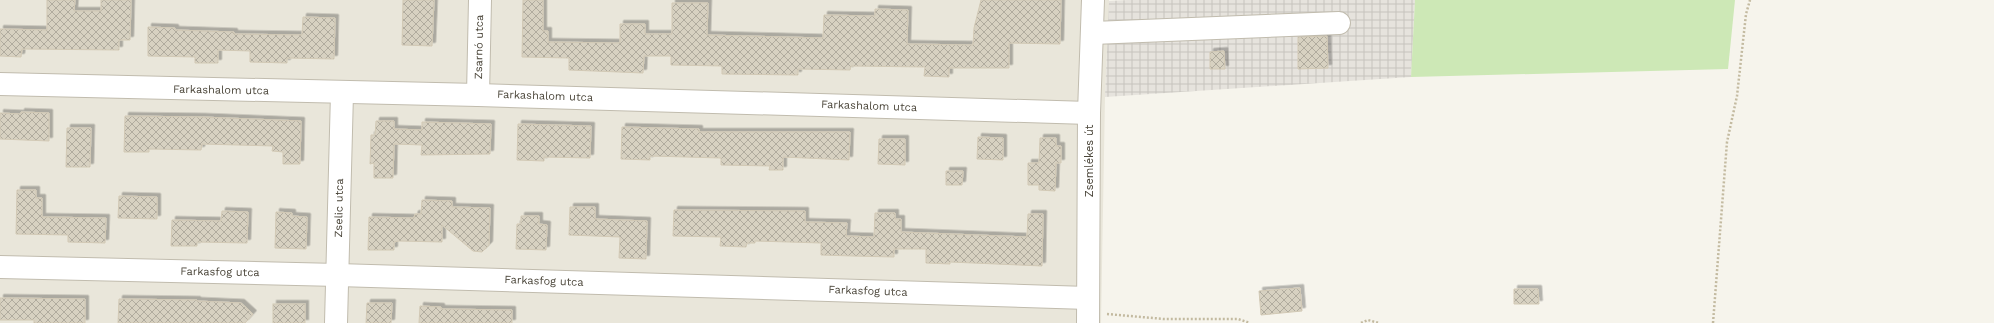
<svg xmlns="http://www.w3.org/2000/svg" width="1994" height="323" font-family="'Work Sans',sans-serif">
<defs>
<pattern id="industrial-grid" width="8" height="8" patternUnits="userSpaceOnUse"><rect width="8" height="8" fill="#e6e3dd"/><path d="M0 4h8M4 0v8" fill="none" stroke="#c7c4be"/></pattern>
<pattern id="building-cross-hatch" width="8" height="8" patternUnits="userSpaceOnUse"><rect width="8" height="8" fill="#d7d1c1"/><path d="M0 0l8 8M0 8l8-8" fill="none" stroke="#b0ab9e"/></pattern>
<filter id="shadow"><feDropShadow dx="3.5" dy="-3.5" stdDeviation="0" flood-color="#0004"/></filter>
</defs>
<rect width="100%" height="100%" fill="#f6f4ec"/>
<path fill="#e9e6da" d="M0 0H1109L1105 97 1101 323H0Z"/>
<path fill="url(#industrial-grid)" d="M1128 0H1415L1411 77 1105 97 1109 1Z"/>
<path fill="#cde8b6" d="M1415 0H1735L1728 69 1411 77Z"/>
<g fill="url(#building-cross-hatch)" stroke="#d2c9b5" filter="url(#shadow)">
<path d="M47 0H75L74 11H101V0H131L130 40H119V50L22 49 21 57 0 56V29L47 30Z"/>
<path d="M403 0H434L432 46 402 45Z"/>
<path d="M523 0H543V31H548V42L620 43V24H645V34H672V3H708L707 35 823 38 824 15 875 16V9L908 10 907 44 973 45 974 28 981 0H1061L1060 44 1009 43V68H949V77L924 76 925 67 851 66 850 70 798 69V75L722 74V66L671 65V56H644L643 73 569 70V58L522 57Z"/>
<path d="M303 17 335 18 334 59 287 58V63L250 62V51L218 50V63H195V57L148 56V27L175 28V30L234 32V34L302 35Z"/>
<path d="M1327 36 1328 68 1298 69V37Z"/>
<path d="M1224 51 1225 69H1210V52Z"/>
<path d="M21 112 49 113V141L0 139V113L21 114Z"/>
<path d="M125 116 202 117 301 121 300 164H283V152L272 151 273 146 202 144 201 150 149 149V152H124Z"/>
<path d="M376 121H394V129L422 130V122L491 124 490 154 421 155 422 145 394 144 393 178H374V163L370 164 371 135H375Z"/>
<path d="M518 124 591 126 590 158 544 157V161L517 160Z"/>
<path d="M622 127 699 129V132H850L849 160 783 157V170H769L770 166 721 165V158L650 156V160L621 159Z"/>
<path d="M67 128H91L90 167H66Z"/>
<path d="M978 137 1003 138V160L977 159Z"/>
<path d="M1040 138H1056V146H1061V163H1056L1055 191 1039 190V185H1028V163H1039Z"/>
<path d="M879 139H905V165L878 164Z"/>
<path d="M946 171H963L962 185H946Z"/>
<path d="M17 190H36V198H42V217L106 218 105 243 68 242V235L16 234Z"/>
<path d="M119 196 157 197V219L118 218Z"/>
<path d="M422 200 452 201V207L490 208 489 245 482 252 473 251 442 225V242L399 241 394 242V250H368L369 217 414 218 415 214H421Z"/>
<path d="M570 207H595V219L647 221 646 259 619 258 620 237 569 235Z"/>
<path d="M674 210 805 211V222L847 223 846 236 874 237 875 213H895V219H901V232L1027 237 1028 214H1043L1042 266 950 262V264L926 263V249H894V257L852 256 821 255V243L755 241V243H747L746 247 720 246 721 237 673 236Z"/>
<path d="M222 211 248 212 247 243 197 242V246H171L172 220 221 221Z"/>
<path d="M276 212 292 213V216L307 217 306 249 275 248Z"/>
<path d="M521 216H539V224L547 225 546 250 516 249 517 224H521Z"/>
<path d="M1300 288 1302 311 1261 315 1259 291Z"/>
<path d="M1514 289H1538L1539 304H1514Z"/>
<path d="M0 298 85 299V323H34V320H0Z"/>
<path d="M119 299 197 300V301L241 303 253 314 245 323H118Z"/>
<path d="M367 303H392L391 323H366Z"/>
<rect x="273" y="304" width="32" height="19"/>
<path d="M420 306 441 307V309L512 310V323H419Z"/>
</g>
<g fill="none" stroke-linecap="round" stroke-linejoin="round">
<defs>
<g id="minor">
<path d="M1093 33 1339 23"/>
<path d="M0 84 478 95 1089 113"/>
<path d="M478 95 480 0"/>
<path d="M0 267 338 275 1088 298"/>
<path d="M336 323 342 93"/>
<path d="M1088 323 1089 113 1093 0"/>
</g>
</defs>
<use href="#minor" stroke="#c1bcae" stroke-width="24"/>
<g stroke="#c3baa0" stroke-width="2.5" stroke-dasharray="2 2" stroke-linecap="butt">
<path d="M1107 314 1164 319H1238L1250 323"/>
<path d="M1361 323 1368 320 1379 323"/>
<path d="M1713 323 1727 142 1737 96 1746 14 1750 0"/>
</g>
<use href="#minor" stroke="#fff" stroke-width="22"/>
</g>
<g text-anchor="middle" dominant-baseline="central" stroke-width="3" stroke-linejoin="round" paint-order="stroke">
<g font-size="11" fill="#4a4539" stroke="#fff">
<text transform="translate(479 47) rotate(-89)">Zsarnó utca</text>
<text transform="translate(221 90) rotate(1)">Farkashalom utca</text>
<text transform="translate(545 96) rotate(2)">Farkashalom utca</text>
<text transform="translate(869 106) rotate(2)">Farkashalom utca</text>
<text transform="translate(1089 161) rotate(-90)">Zsemlékes út</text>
<text transform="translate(339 208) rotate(-89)">Zselic utca</text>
<text transform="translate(220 272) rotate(1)">Farkasfog utca</text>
<text transform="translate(544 281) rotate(2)">Farkasfog utca</text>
<text transform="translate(868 291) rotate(2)">Farkasfog utca</text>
</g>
</g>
</svg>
